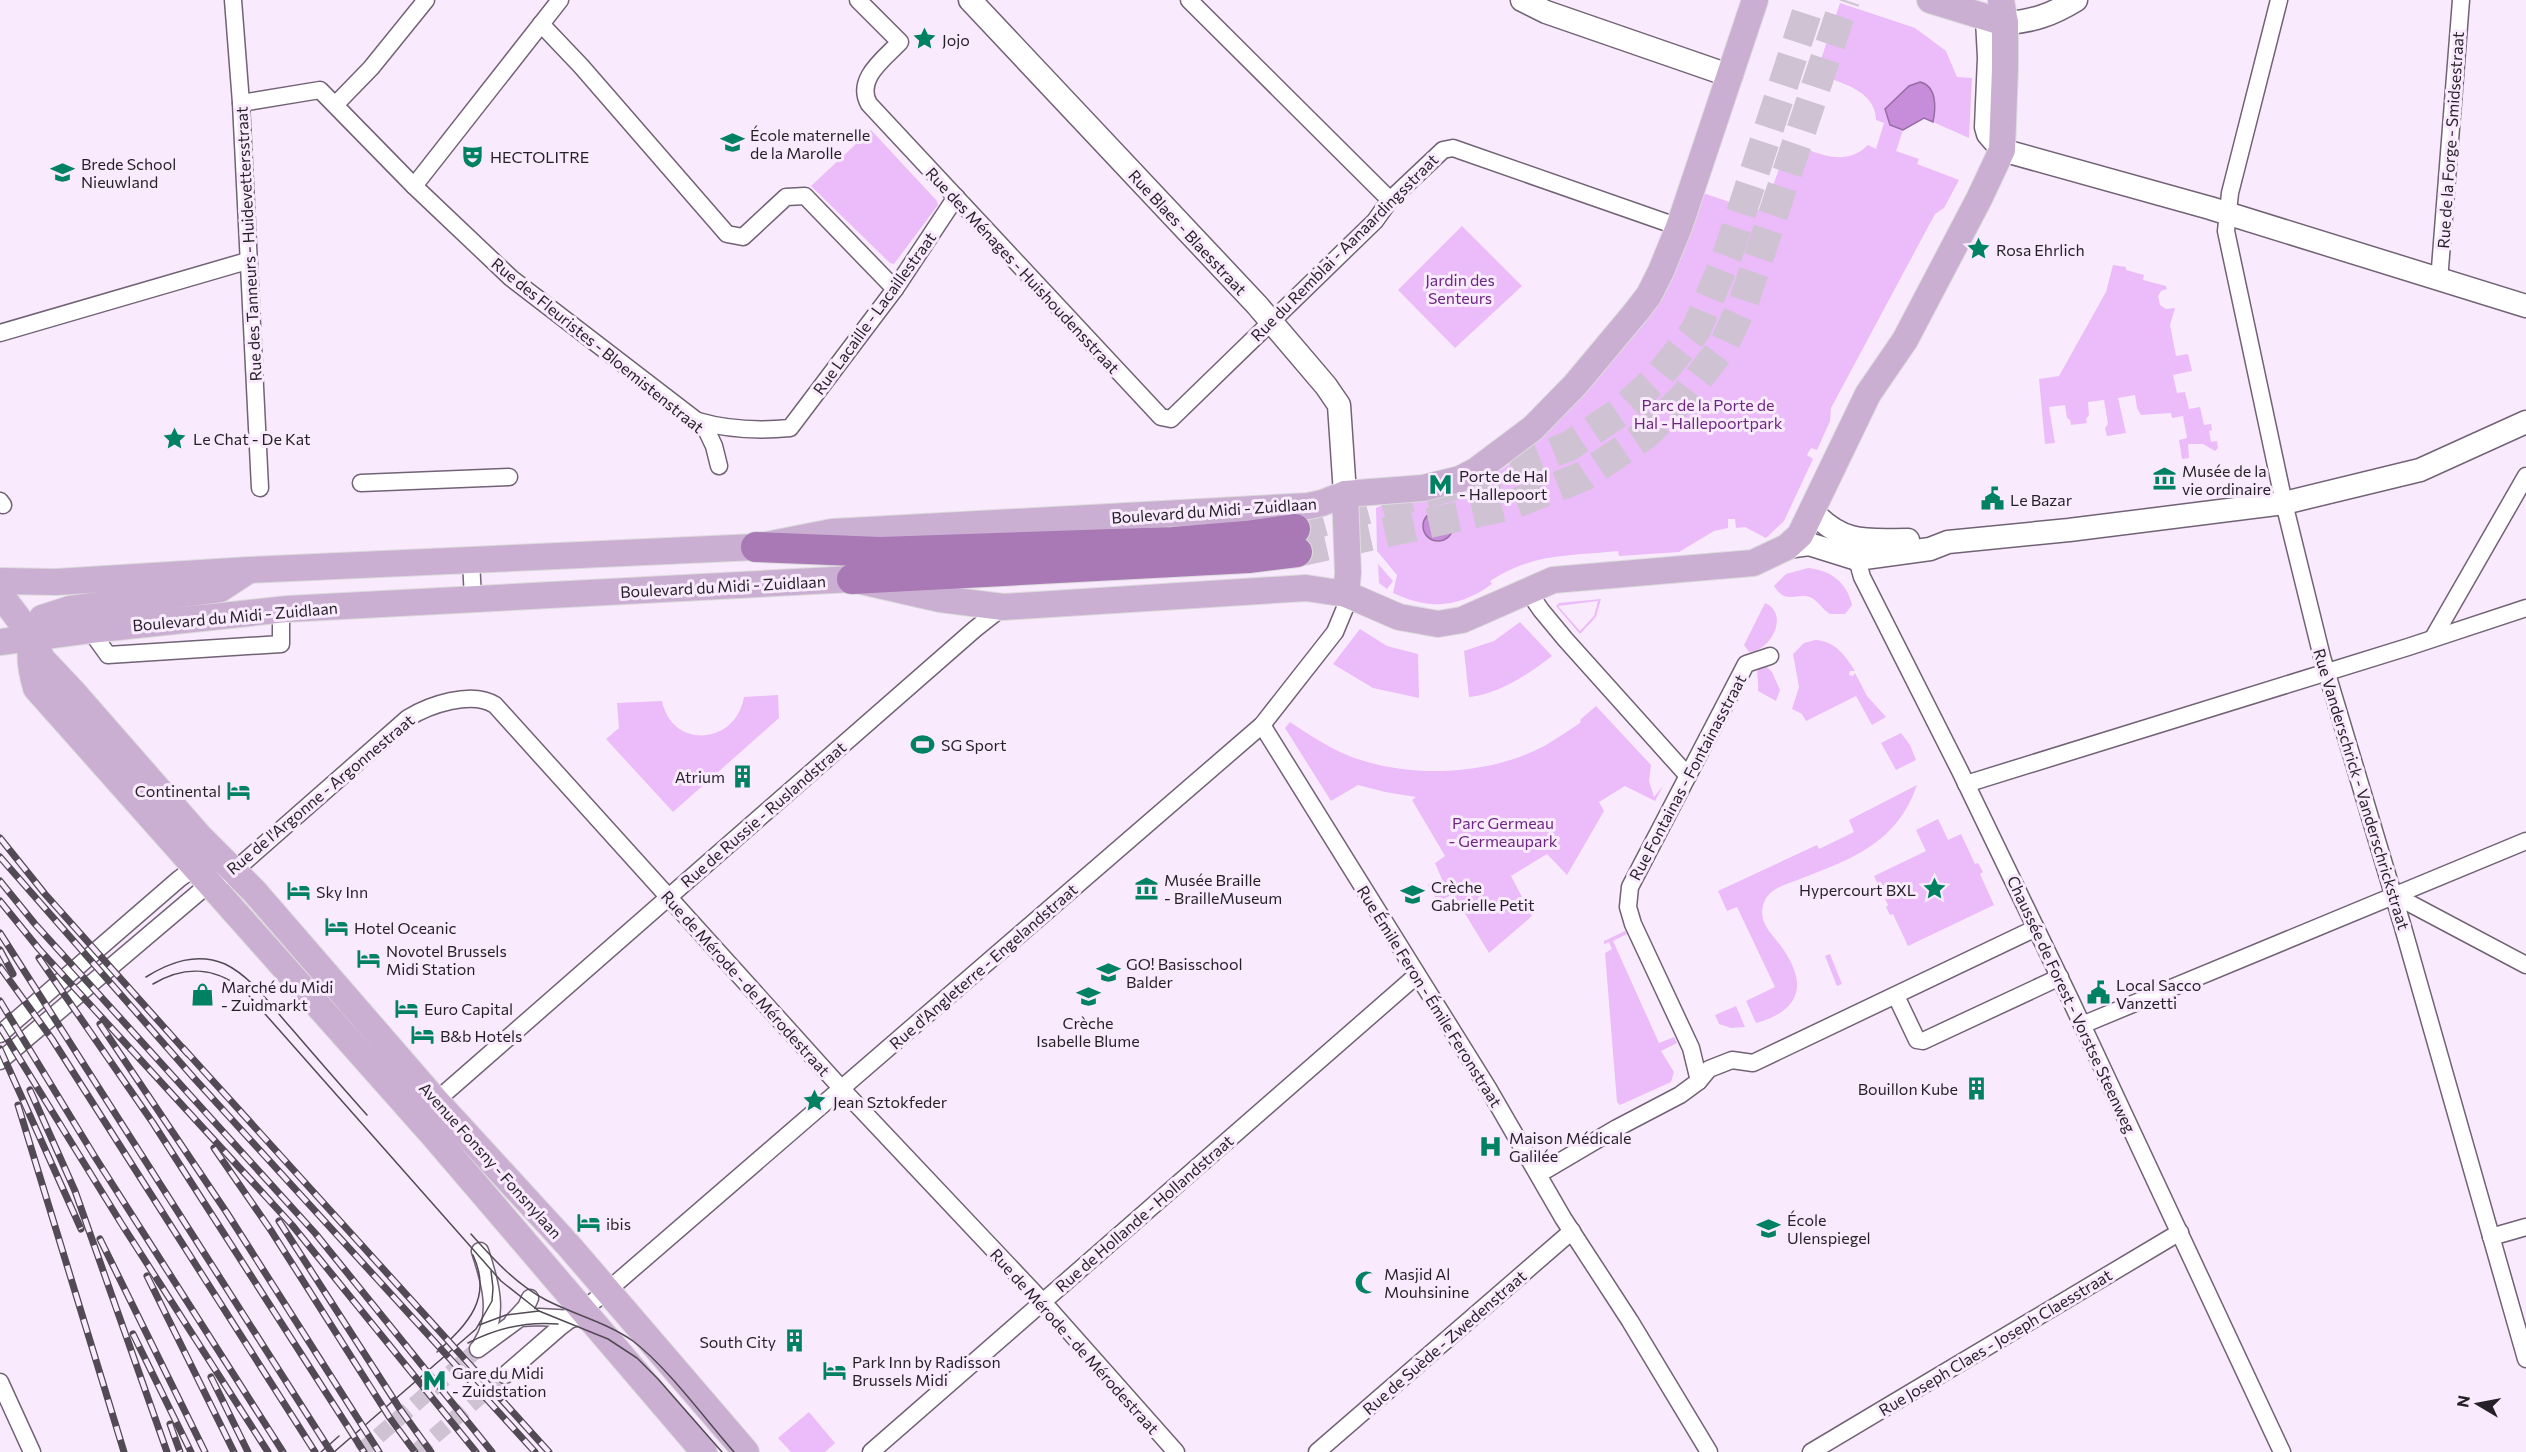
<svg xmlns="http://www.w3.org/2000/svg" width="2526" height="1452" font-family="Commissioner,sans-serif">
<rect width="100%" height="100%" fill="#f9ebfd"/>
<g fill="#ebbcf9" fill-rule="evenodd">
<path d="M1840 3 1915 28 1946 51 1957 77 1972 78 1969 138 1924 118 1903 130 1896 151 1919 159 1917 164 1959 180 1944 208 1935 214 1831 408 1830 421 1817 450 1811 448 1807 455 1813 459 1784 521 1766 538 1745 527 1736 528 1735 519H1728V528L1714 531 1679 552 1619 556 1618 551C1570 556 1532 553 1490 581L1492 584C1459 608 1429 610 1393 593L1397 575 1377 551 1376 508C1391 500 1404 502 1420 501 1438 499 1456 496 1473 487 1530 457 1575 405 1616 356 1634 335 1653 315 1666 291 1682 261 1691 225 1703 193L1756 211 1765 207 1789 142C1815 152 1844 169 1868 145L1876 149 1884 123 1876 120C1876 90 1839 82 1816 74Z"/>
<path d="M871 130 937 201 938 205 894 264 890 263 811 186Z"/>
<path d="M1462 226 1522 286 1455 348 1398 290Z"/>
<path d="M2113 265 2126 267V270L2144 275 2143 280 2166 286 2167 289 2161 291 2158 296 2160 305 2166 309 2175 308 2170 325 2176 356 2188 354 2192 371 2173 375 2177 393 2185 392 2189 409 2200 407 2204 425 2211 424 2212 430 2209 431 2211 442 2217 441 2218 448 2215 451 2203 444H2188L2189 458 2182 459 2179 440 2187 438 2183 416 2172 418 2171 413 2141 415 2137 408 2135 395 2118 398 2126 433 2107 436 2105 428 2108 424 2104 400 2088 402 2089 415 2086 419 2087 423 2071 425 2070 420 2067 418 2065 405 2049 407 2055 443 2045 444 2039 379 2059 376 2106 292Z"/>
<path d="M1378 564 1393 581 1387 589 1379 583Z"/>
<path d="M1808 568C1830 570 1847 582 1852 605L1845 614H1830C1823 610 1819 602 1812 598 1798 591 1786 606 1774 586L1786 574Z"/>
<path d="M1601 599 1596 617 1580 634 1556 606 1559 603ZM1598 601 1594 616 1580 631 1558 606Z"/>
<path d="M1765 603C1790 614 1771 651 1749 652L1744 645Z"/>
<path d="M1520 622 1552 656C1529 674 1499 694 1469 697L1464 651 1494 641Z"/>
<path d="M1360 629 1387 646 1418 654 1419 698 1373 688 1333 664Z"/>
<path d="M1815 640C1835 641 1845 655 1855 671H1850L1849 675 1853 676 1855 673 1867 696 1886 717 1872 725 1856 696 1806 721 1802 714 1792 709 1799 687 1793 654 1804 643Z"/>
<path d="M1766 666 1772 672 1780 690 1776 701 1758 691C1759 682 1756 675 1758 667Z"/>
<path d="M778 695 779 718 673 812 606 739 619 728 617 703 662 701C672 750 736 745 744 697Z"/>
<path d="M1596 706 1651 765 1649 781 1654 797 1663 786 1655 801 1625 786 1599 802 1604 811 1567 875 1547 854 1511 876 1532 916 1489 953 1453 894 1438 902 1428 885 1432 882 1438 892 1446 889 1435 863 1445 856 1412 800 1416 797 1385 792 1358 785 1331 801 1285 728 1290 722C1309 735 1328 747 1349 756 1409 779 1489 776 1546 745 1558 738 1569 730 1580 723L1581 719Z"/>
<path d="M1901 733 1910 745 1916 760 1896 770 1881 743Z"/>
<path d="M1917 785C1897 843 1852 859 1800 879 1788 884 1772 887 1765 900 1762 906 1761 915 1764 922 1768 932 1777 940 1783 949 1808 985 1800 1011 1756 1023L1746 1001 1775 987 1737 907 1727 911 1718 891 1817 845 1819 849 1854 832 1849 820Z"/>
<path d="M1938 819 1948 840 1961 834 1975 864 1978 863 1983 872 1980 874 1994 905 1908 946 1893 914 1890 915 1886 907 1888 905 1874 876 1926 851 1916 830Z"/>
<path d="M1625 931 1627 934 1613 941 1659 1043 1674 1037 1677 1043 1661 1051 1674 1072 1671 1082 1620 1105 1617 1102 1605 953 1612 949 1609 942 1604 944V941Z"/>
<path d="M1830 954 1842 984 1837 986 1825 956Z"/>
<path d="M1736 1006 1745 1027 1731 1028 1719 1024 1715 1015Z"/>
<path d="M809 1412 835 1443 825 1452H791L778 1438Z"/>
</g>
<g fill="#c88dda" stroke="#976ca4" stroke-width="1.5">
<path d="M1920 82C1937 86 1936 108 1933 122L1924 118 1903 130 1890 125 1885 109 1909 86Z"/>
<circle cx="1438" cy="526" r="15"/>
</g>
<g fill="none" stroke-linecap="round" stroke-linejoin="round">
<g stroke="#cfc2d2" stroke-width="16" stroke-dasharray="16 8" stroke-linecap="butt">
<path d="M360 1452 478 1349"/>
<path d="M416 1452 505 1375"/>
</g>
<g stroke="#cfc2d2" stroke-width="30" stroke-dasharray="30 15" stroke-linecap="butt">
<path d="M1295 529 1506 471 1569 446 1620 412 1659 376 1696 330 1727 256 1811 0"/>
<path d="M1297 552 1511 505 1584 476 1645 435 1684 397 1724 345 1744 301 1845 0"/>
</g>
<defs>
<g id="street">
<path d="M233 0 241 103 260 488"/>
<path d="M858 0 900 42C884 59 855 79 869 104L1161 417 1171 419 1375 221 1390 200 1443 150 1453 148 1679 227"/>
<path d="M1189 0 1390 200"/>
<path d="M2279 0 2230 193 2226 231 2284 503 2322 657 2402 924 2526 1359"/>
<path d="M541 24 581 66 727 234 743 237 786 197 805 196 895 289"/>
<path d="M241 103 320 90 414 186 511 278 705 427 714 446 719 466"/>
<path d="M336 104 371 68 426 0"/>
<path d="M414 186 560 0"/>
<path d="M2439 281 2461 0"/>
<path d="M0 333 247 261"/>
<path d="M698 421C729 430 758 431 790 428L895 289 956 197"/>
<path d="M361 483 509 477"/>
<path d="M0 501 3 505"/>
<path d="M1857 559 1862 577 1960 771 2071 1001 2282 1452"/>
<path d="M471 560 473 599"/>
<path d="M1528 591 1541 610 1565 639 1688 776"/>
<path d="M90 630 108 655 281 644V610"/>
<path d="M2433 638 2526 476"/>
<path d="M1262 725 1488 1088 1563 1218 1630 1321 1709 1452"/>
<path d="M1966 784 2408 647 2526 608"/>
<path d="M2394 895 2526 965"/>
<path d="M1896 996 1917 1040 1923 1041 2060 977"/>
<path d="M2082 1025 2526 841"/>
<path d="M0 1034 179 879C188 872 194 868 205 873"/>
<path d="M0 1061 204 888 234 871 408 718C429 705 472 690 495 705L841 1088 1043 1302 1176 1452"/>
<path d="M1699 1081 1691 1048 1633 924 1628 907 1630 887 1746 664 1770 656"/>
<path d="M429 1107 975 629 1003 607"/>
<path d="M1539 1174 1617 1128 1680 1095 1699 1081 1709 1069 1732 1060 1753 1063 2036 928"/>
<path d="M2491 1237 2526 1227"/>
<path d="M480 1251C490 1281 500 1315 482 1343"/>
<path d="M513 1321 526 1307 530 1298"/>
<path d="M478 1349 520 1318 539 1317 573 1319"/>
<path d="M505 1375 559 1328 607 1291 1262 725 1335 632 1345 608 1346 594"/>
<path d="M0 1382 32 1452"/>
<path d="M871 1452 1417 975"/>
<path d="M1317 1452 1572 1231"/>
<path d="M1811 1452 2180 1232"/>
</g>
<g id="secondary">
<path d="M970 0 1257 305 1326 386 1339 405 1345 494"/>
<path d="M1522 0 1546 12 1731 76"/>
<path d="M1987 19 1989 58 1986 127 1988 134 2002 150 2210 208 2526 306"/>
<path d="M2005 23C2032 22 2053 14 2076 0"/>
<path d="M1813 512C1844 545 1867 540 1908 540"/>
<path d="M1787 547 1809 544 1857 559 1930 549 1948 542 2069 530 2284 503 2420 470 2526 422"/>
</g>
<g id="primary">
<path d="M1930 0 2005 23"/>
<path d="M1345 494 1348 573 1346 594"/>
<path d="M246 572 220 589 70 609 42 618C29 648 27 656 36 688L433 1135 704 1452"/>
<path d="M0 581 56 582 249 570 756 547 832 532 1308 506 1322 503 1345 494 1423 488 1460 479 1477 470 1533 428 1575 385 1636 312 1649 295 1661 271 1679 227 1755 0"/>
<path d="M0 594 33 638 42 659 74 693 200 837 254 891 436 1101 569 1246 746 1452"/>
<path d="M0 642 90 630 287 609 852 579 940 599 1003 607 1306 588 1346 594 1399 617 1438 624 1462 620 1553 580 1753 563 1787 547 1800 535 1868 394 1905 340 1979 199 2002 150 2005 68V23L2001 0"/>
</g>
<g id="highway">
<path d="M756 547 880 552 1173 542 1246 536 1295 529"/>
<path d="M852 579 1248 558 1297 552"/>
</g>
</defs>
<use href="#street" stroke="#716276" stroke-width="19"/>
<use href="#secondary" stroke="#716276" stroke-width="25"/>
<use href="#primary" stroke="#dcdbdc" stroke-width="28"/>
<use href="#highway" stroke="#dcdbdc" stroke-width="32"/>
<use href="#street" stroke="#fff" stroke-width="16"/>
<use href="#secondary" stroke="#fff" stroke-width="22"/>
<use href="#primary" stroke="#cbafd3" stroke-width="26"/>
<use href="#highway" stroke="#a879b5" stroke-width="30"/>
<g stroke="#524a54" stroke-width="1.5">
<path d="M146 977C170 962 197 952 225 964 252 977 271 1006 291 1028 316 1057 341 1086 367 1115"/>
<path d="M153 984C185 965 214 967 243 989L501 1281 539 1311 608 1339 637 1358 658 1379 722 1452"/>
<path d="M471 1234C494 1260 516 1284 546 1300 575 1315 606 1322 633 1341 667 1367 705 1419 734 1452"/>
<path d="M479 1325 506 1315 539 1311"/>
<path d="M468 1343C497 1328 525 1321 558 1324"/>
<path d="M437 1352C468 1324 493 1298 473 1255"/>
<path d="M321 1452 339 1436"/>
<path d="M334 1452 476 1329 492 1301 493 1288 491 1271"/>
</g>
<defs>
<g id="rail">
<path d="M0 838 45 894 188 1054"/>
<path d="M0 857 193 1077 535 1452"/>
<path d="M0 881 35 924 315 1233 492 1452"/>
<path d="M0 901 39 949 292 1225 476 1452"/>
<path d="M0 933 331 1452"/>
<path d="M0 950 13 974"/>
<path d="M39 958 153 1123 364 1452"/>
<path d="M0 967 52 1039 315 1452"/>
<path d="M0 1001 95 1157 283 1452"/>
<path d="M100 1024 227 1213 379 1452"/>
<path d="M0 1027 121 1223 268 1452"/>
<path d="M183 1048 549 1452"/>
<path d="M0 1049 81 1229"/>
<path d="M30 1090 75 1191 167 1452"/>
<path d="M18 1105 124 1452"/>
<path d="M214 1148 272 1232 390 1418 415 1452"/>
<path d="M279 1221 400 1409 431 1452"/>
<path d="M100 1239 205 1452"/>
<path d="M147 1276 234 1452"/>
<path d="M133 1334 191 1452"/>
<path d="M211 1377 248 1452"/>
<path d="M170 1424 180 1452"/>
</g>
</defs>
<use href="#rail" stroke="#524a54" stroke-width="7"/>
<use href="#rail" stroke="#f9ebfd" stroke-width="4.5" stroke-dasharray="14" stroke-linecap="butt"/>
</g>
<defs>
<symbol id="sight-bare" viewBox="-9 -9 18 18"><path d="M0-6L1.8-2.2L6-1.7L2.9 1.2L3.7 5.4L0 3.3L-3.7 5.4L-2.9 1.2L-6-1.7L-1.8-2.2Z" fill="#008162" stroke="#f9ebfd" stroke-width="2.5" paint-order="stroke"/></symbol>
<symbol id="school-bare" viewBox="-9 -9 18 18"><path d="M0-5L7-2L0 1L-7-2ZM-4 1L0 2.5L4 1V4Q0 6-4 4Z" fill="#008162" stroke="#f9ebfd" stroke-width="2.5" paint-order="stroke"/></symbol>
<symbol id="theatre-bare" viewBox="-9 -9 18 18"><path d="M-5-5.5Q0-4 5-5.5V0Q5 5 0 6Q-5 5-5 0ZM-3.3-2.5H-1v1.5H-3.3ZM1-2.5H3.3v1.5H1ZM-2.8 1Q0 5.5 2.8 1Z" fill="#008162" stroke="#f9ebfd" stroke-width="2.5" paint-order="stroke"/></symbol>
<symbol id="museum-bare" viewBox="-9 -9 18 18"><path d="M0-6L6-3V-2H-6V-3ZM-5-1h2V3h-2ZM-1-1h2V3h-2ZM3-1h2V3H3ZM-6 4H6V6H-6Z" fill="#008162" stroke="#f9ebfd" stroke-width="2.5" paint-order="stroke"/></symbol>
<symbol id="metro-bare" viewBox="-9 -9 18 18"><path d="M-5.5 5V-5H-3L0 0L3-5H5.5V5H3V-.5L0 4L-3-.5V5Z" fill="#008162" stroke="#f9ebfd" stroke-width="2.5" paint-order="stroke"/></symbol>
<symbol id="civic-bare" viewBox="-9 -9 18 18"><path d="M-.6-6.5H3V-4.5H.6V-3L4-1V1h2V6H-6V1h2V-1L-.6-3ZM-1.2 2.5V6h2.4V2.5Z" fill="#008162" stroke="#f9ebfd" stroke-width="2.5" paint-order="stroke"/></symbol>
<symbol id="stadium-bare" viewBox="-9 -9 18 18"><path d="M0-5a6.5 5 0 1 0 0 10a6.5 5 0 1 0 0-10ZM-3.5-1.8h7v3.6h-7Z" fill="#008162" stroke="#f9ebfd" stroke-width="2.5" paint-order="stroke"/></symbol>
<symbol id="building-bare" viewBox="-9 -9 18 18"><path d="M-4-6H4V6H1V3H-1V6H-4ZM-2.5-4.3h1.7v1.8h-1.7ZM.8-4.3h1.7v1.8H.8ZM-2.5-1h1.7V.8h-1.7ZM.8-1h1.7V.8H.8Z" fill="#008162" stroke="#f9ebfd" stroke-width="2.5" paint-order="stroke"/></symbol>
<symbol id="hotel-bare" viewBox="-9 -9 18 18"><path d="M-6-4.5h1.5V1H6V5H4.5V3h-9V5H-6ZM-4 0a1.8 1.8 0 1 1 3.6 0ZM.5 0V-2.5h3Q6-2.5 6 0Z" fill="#008162" stroke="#f9ebfd" stroke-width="2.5" paint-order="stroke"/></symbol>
<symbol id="shop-bare" viewBox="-9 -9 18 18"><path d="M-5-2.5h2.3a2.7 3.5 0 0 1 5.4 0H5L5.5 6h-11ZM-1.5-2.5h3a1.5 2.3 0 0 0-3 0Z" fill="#008162" stroke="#f9ebfd" stroke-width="2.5" paint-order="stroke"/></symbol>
<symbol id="hospital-bare" viewBox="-9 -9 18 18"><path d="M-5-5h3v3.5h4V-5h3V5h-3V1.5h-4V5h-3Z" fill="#008162" stroke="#f9ebfd" stroke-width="2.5" paint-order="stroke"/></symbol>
<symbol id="mosque-bare" viewBox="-9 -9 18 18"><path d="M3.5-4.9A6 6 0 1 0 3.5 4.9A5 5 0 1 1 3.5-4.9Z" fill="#008162" stroke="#f9ebfd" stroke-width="2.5" paint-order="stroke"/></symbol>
</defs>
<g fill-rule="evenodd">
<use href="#sight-bare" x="908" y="22" width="33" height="33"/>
<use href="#school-bare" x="716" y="126" width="33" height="33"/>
<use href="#theatre-bare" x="456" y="140" width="33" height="33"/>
<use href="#school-bare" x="46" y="156" width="33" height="33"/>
<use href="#sight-bare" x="1962" y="232" width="33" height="33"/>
<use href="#sight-bare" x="158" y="422" width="33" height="33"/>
<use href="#museum-bare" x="2148" y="462" width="33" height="33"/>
<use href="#metro-bare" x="1424" y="468" width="33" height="33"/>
<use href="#civic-bare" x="1976" y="482" width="33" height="33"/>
<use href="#stadium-bare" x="906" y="728" width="33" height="33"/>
<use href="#building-bare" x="726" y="760" width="33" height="33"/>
<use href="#hotel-bare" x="222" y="774" width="33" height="33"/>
<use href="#museum-bare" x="1130" y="872" width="33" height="33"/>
<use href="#sight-bare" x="1918" y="872" width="33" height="33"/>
<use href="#hotel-bare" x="282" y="874" width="33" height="33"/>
<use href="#school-bare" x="1396" y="878" width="33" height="33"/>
<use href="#hotel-bare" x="320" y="910" width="33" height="33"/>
<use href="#hotel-bare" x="352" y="942" width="33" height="33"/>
<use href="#school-bare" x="1092" y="956" width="33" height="33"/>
<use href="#civic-bare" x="2082" y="976" width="33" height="33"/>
<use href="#shop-bare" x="186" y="978" width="33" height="33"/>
<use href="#school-bare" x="1072" y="980" width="33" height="33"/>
<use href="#hotel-bare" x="390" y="992" width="33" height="33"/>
<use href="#hotel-bare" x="406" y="1018" width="33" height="33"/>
<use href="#building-bare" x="1960" y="1072" width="33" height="33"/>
<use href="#sight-bare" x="798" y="1084" width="33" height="33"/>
<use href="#hospital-bare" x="1474" y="1130" width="33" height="33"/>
<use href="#hotel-bare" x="572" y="1206" width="33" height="33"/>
<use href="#school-bare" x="1752" y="1212" width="33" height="33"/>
<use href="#mosque-bare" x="1350" y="1266" width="33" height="33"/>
<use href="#building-bare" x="778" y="1324" width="33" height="33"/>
<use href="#hotel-bare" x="818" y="1354" width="33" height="33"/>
<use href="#metro-bare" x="418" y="1364" width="33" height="33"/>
</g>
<g text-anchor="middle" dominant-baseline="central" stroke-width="6" stroke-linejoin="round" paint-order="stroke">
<g font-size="16" fill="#251f27" stroke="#f9ebfd" text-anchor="start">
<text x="942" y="39">Jojo</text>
<text x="750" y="134">École maternelle<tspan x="750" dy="18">de la Marolle</tspan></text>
<text x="490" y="156">HECTOLITRE</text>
<text x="81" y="163">Brede School<tspan x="81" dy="18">Nieuwland</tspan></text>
<text x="1996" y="249">Rosa Ehrlich</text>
<text x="193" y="438">Le Chat - De Kat</text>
<text x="2182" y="470">Musée de la<tspan x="2182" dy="18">vie ordinaire</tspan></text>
<text x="1459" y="475">Porte de Hal<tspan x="1459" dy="18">- Hallepoort</tspan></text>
<text x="2010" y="499">Le Bazar</text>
<text x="941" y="744">SG Sport</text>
<text x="725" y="776" text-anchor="end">Atrium</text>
<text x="221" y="790" text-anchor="end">Continental</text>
<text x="1164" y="879">Musée Braille<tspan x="1164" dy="18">- BrailleMuseum</tspan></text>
<text x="1431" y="886">Crèche<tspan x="1431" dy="18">Gabrielle Petit</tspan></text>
<text x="1916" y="889" text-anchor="end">Hypercourt BXL</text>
<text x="316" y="891">Sky Inn</text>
<text x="354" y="927">Hotel Oceanic</text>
<text x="386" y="950">Novotel Brussels<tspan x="386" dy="18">Midi Station</tspan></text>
<text x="1126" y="963">GO! Basisschool<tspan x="1126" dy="18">Balder</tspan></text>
<text x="2116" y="984">Local Sacco<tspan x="2116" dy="18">Vanzetti</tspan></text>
<text x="221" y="986">Marché du Midi<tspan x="221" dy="18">- Zuidmarkt</tspan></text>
<text x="424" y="1008">Euro Capital</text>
<text x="1088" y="1022" text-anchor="middle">Crèche<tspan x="1088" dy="18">Isabelle Blume</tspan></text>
<text x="440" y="1035">B&amp;b Hotels</text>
<text x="1958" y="1088" text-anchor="end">Bouillon Kube</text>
<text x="833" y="1101">Jean Sztokfeder</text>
<text x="1509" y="1137">Maison Médicale<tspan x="1509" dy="18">Galilée</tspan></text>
<text x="1787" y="1219">École<tspan x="1787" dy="18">Ulenspiegel</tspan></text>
<text x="606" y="1223">ibis</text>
<text x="1384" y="1273">Masjid Al<tspan x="1384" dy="18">Mouhsinine</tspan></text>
<text x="776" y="1341" text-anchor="end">South City</text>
<text x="852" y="1361">Park Inn by Radisson<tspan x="852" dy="18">Brussels Midi</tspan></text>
<text x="452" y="1372">Gare du Midi<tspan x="452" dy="18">- Zuidstation</tspan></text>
</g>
<g font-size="16" fill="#251f27" stroke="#f9ebfd">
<text transform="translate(2450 140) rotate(-86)">Rue de la Forge - Smidsestraat</text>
<text transform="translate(1188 232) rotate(47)">Rue Blaes - Blaesstraat</text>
<text transform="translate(248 244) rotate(-93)">Rue des Tanneurs - Huidevettersstraat</text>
<text transform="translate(1344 247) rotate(-45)">Rue du Remblai - Aanaardingsstraat</text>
<text transform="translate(1023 270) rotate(47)">Rue des Ménages - Huishoudensstraat</text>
<text transform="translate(874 313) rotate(-54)">Rue Lacaille - Lacaillestraat</text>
<text transform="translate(598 345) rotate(39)">Rue des Fleuristes - Bloemistenstraat</text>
<text transform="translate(1214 510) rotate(-4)">Boulevard du Midi - Zuidlaan</text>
<text transform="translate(723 586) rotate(-3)">Boulevard du Midi - Zuidlaan</text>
<text transform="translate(235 616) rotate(-5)">Boulevard du Midi - Zuidlaan</text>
<text transform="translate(1687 777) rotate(-62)">Rue Fontainas - Fontainasstraat</text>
<text transform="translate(2362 789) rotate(73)">Rue Vanderschrick - Vanderschrickstraat</text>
<text transform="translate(320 794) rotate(-40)">Rue de l'Argonne - Argonnestraat</text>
<text transform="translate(763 814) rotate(-41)">Rue de Russie - Ruslandstraat</text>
<text transform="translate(983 966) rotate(-41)">Rue d'Angleterre - Engelandstraat</text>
<text transform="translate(746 983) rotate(48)">Rue de Mérode - de Mérodestraat</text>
<text transform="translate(1430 996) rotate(58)">Rue Émile Feron - Émile Feronstraat</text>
<text transform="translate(2072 1004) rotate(65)">Chaussée de Forest - Vorstse Steenweg</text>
<text transform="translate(491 1160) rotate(48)">Avenue Fonsny - Fonsnylaan</text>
<text transform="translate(1144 1213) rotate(-41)">Rue de Hollande - Hollandstraat</text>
<text transform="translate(1075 1341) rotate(48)">Rue de Mérode - de Mérodestraat</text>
<text transform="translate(1444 1342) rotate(-41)">Rue de Suède - Zwedenstraat</text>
<text transform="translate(1995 1342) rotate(-31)">Rue Joseph Claes - Joseph Claesstraat</text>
</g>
<g font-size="16" fill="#6d2680" stroke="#f9ebfd">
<text x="1460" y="279">Jardin des<tspan x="1460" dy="18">Senteurs</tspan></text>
<text x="1708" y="404">Parc de la Porte de<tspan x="1708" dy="18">Hal - Hallepoortpark</tspan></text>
<text x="1503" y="822">Parc Germeau<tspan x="1503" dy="18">- Germeaupark</tspan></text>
</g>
</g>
<g transform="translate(2478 1404) rotate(280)" stroke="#f9ebfd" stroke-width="4.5" paint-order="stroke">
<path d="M0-4.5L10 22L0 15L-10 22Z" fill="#251f27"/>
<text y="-9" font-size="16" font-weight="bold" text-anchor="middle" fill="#251f27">N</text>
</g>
</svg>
